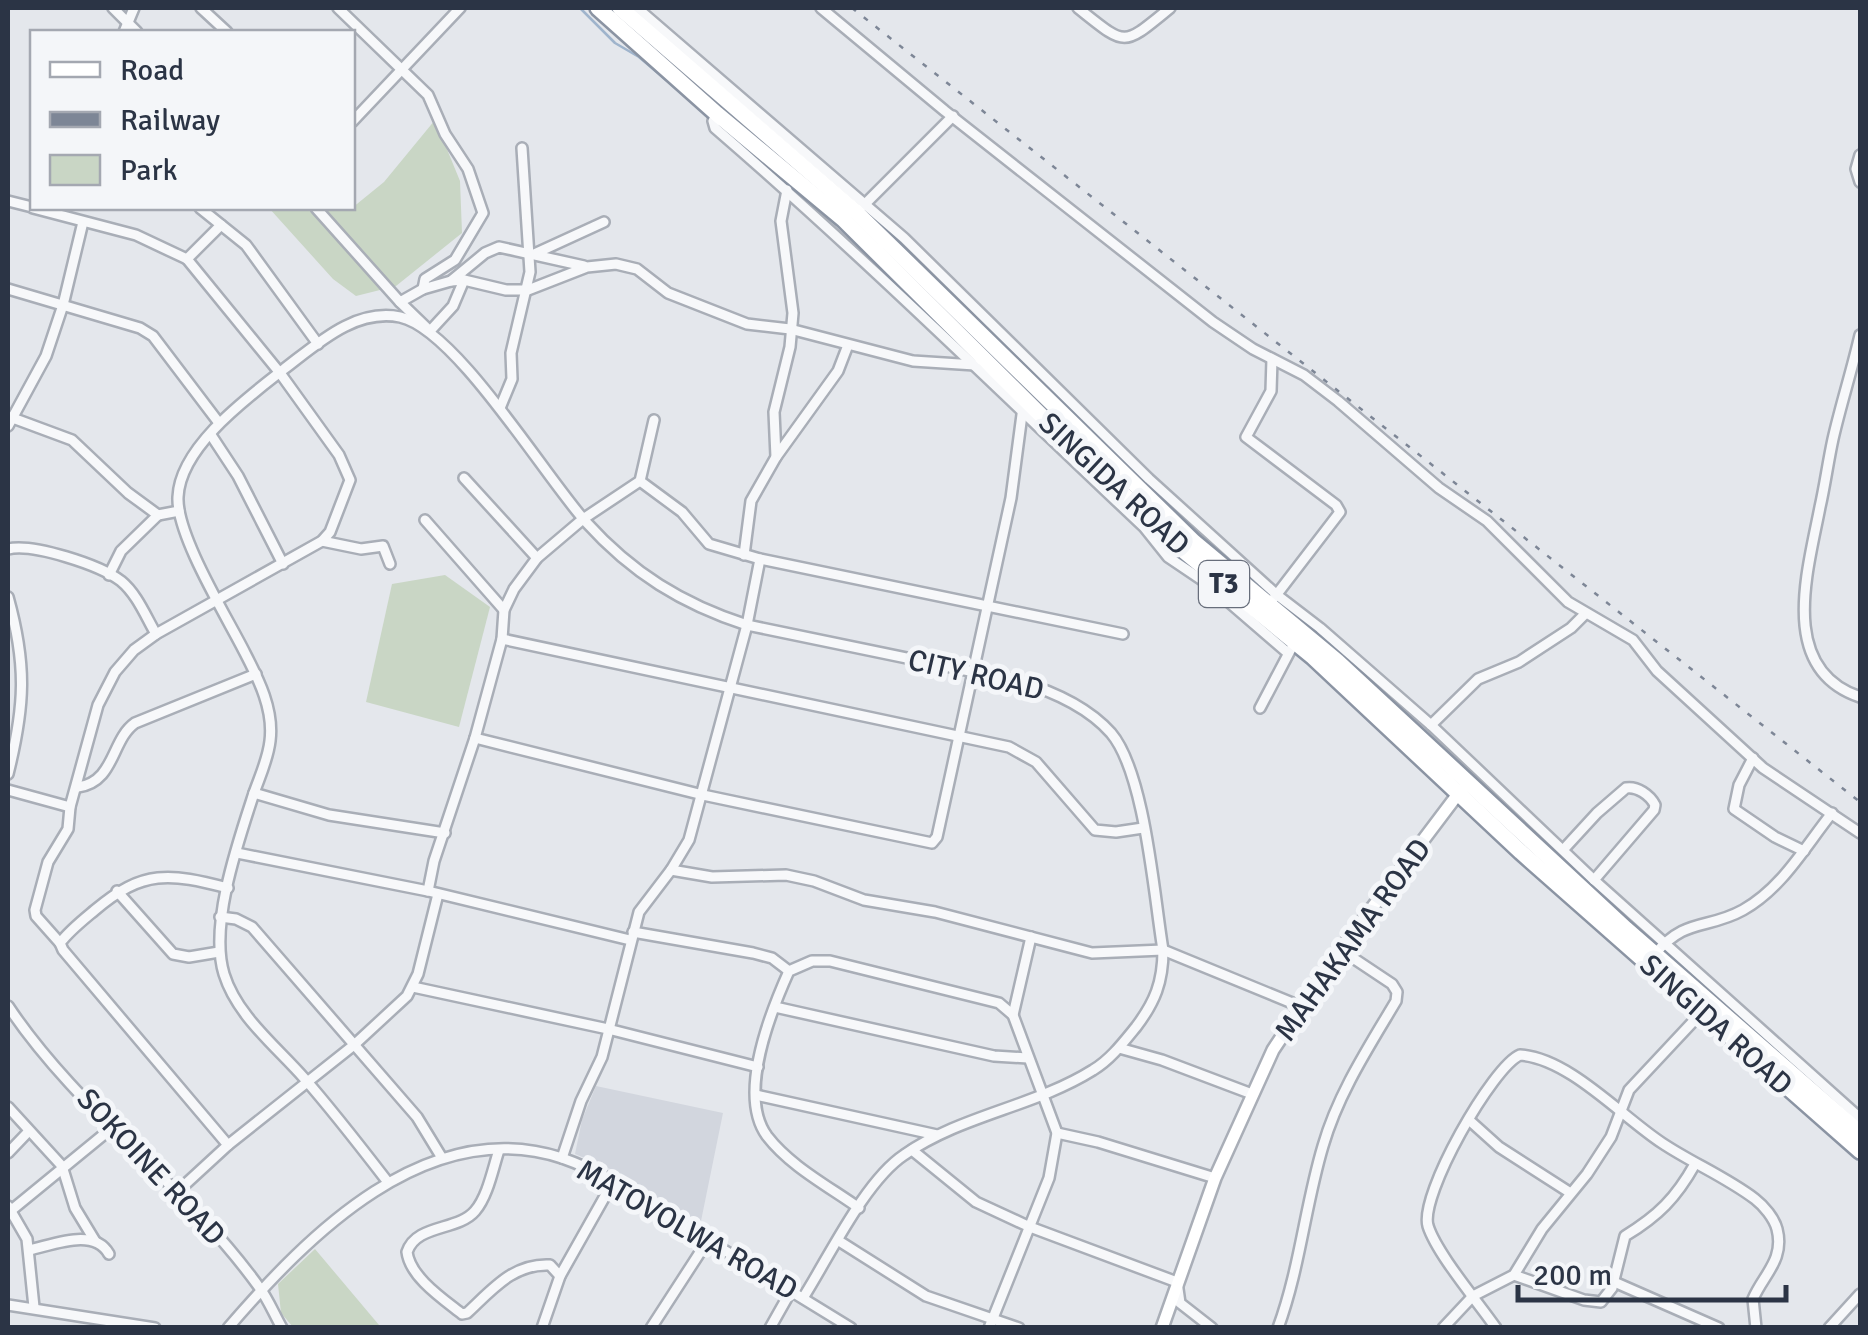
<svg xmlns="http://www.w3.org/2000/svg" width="1868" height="1335" font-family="Signika,sans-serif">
<rect width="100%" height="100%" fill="#e4e7ec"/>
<path fill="#d2d6de" d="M596 1086 723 1113 701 1221 692 1219 615 1171 575 1154 582 1120Z"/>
<g fill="#c9d6c5">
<path d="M435 120 460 181 462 233 396 286 356 296 333 279 269 208H352L384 182Z"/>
<path d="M445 575 490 607 459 727 366 702 392 584Z"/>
<path d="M315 1249 379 1325 382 1327H293L281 1313 278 1284Z"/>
</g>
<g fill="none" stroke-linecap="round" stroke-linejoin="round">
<g stroke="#9fb4cc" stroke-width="2.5">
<path d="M580 8 615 43 639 57 705 113"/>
<path d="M726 131 785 182"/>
</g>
<defs>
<g id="street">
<path d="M113 8 137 32"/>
<path d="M201 8 227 32"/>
<path d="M338 8 428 95 445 134 468 169 483 213 455 260 425 279 423 289"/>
<path d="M637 8 904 238 1149 479 1277 595 1320 628 1431 725 1594 880 1860 1118"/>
<path d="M821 8 945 111 1213 322 1253 349 1304 375 1338 401 1439 488 1487 521 1568 602 1633 640 1657 671 1763 768 1860 833"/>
<path d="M1078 8C1127 47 1122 47 1170 8"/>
<path d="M124 32 134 8"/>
<path d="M717 114 713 121 715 128C863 256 1002 393 1144 527L1168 557 1208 584 1288 653"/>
<path d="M352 122 460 8"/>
<path d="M1860 155 1856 169 1860 182"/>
<path d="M8 201 32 207"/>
<path d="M863 206 953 116"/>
<path d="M33 208 136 235 187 259 280 373 339 455 350 480 330 532 322 541 156 634 134 650 115 672 98 705 70 807 68 829 48 862 35 910 36 916 60 943"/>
<path d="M200 208 246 245 318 344"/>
<path d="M316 208 400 302 430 331 453 306 464 280"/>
<path d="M534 254 604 222"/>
<path d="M187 259 221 225"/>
<path d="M451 281 464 280 506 290H528L587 267 616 264 637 269 668 293 747 324 790 329 913 361 975 365"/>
<path d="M8 289 140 328 153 336 219 423"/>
<path d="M400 302 423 289 451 281 485 253 499 247 584 266"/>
<path d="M1860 335C1852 370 1841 404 1833 439 1828 462 1825 485 1820 507 1808 570 1777 669 1860 697"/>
<path d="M1272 359 1271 391 1246 437 1336 505 1340 512 1274 598"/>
<path d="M500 408 512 379 511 353 530 272 522 148"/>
<path d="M10 417 72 440 128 493 158 515 179 511"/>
<path d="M8 426 46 356 63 305 83 222"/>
<path d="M211 435 238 476 283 564"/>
<path d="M776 457 838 371 848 345"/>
<path d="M464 478 537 558"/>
<path d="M640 481 682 512 709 544 760 559 1123 634"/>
<path d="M425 520 504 610"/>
<path d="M322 541 361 549 383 546 390 564"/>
<path d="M8 549C33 543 100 565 121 581 137 594 146 617 156 634"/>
<path d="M744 555 751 501 776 457 774 412 790 347 793 313 781 221 787 190"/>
<path d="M109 575 121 551 158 515"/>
<path d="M8 597C27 665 25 706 8 774"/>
<path d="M502 639 1009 747 1036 762 1095 830 1116 832 1143 828"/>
<path d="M1260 708 1291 649"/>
<path d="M1431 725 1478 679 1519 662 1571 628 1585 614"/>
<path d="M475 738 703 795 932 843 937 837 1011 498 1023 407 1027 398"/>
<path d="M1753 758 1739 785 1734 809 1775 837 1804 851"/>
<path d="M78 787C115 782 111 740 135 723L256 674"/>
<path d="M8 790 70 807"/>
<path d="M254 793 329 815 445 833"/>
<path d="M1563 850 1597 813 1626 788C1637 786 1650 795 1655 805L1654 810 1594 880"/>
<path d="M237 853 428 891 630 940"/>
<path d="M671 870 712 877 786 875 814 881 864 900 935 912 1092 953 1163 950 1302 1007"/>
<path d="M117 891 173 954 189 957 219 952"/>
<path d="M428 891 434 861 475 738 502 639 504 610 514 589 537 558 583 519 640 481 654 420"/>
<path d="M220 917 236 919 252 927 417 1117 442 1158"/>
<path d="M633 932 753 953 772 958 789 971"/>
<path d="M1655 954C1686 917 1707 930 1743 910 1783 887 1804 848 1832 813"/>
<path d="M413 987 608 1029 758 1067"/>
<path d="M8 1006C78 1111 186 1185 259 1287 268 1299 274 1314 282 1328"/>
<path d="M775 1007 994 1056 1028 1058"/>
<path d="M1013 1015 1031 937"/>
<path d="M1119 1048 1162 1060 1252 1094"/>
<path d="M756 1095 937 1135"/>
<path d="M8 1107 62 1166 75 1208 95 1241"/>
<path d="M1469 1120 1499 1147 1569 1192"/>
<path d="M1057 1133 1098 1142 1215 1178"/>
<path d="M228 1145 63 950 60 943C70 930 83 920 95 910 143 869 170 873 228 888"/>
<path d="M499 1150C493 1168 488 1196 475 1211 458 1231 416 1224 407 1252 410 1277 443 1299 462 1314L467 1313C492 1290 513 1263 550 1265L560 1276"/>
<path d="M912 1150 976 1202 1030 1227 1177 1282 1180 1303 1212 1328"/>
<path d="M8 1153 29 1131"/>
<path d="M562 1158 581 1101 602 1057 639 912 671 870 689 840 747 625 760 559"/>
<path d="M387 1181C360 1146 333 1111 304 1078 276 1046 237 1016 224 974 209 925 238 842 254 793 260 776 268 759 270 741 274 710 259 680 245 653 227 617 176 535 178 497 180 447 247 398 284 369 317 344 355 308 400 317 456 329 545 477 586 522 632 573 682 604 747 625L1018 681C1052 691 1087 706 1111 733 1145 773 1154 896 1163 950 1163 982 1155 1002 1136 1027 1123 1043 1110 1060 1093 1070 1034 1107 961 1115 904 1155 865 1181 829 1257 803 1298"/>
<path d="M178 1191 228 1145 354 1045 407 996 418 974 438 894"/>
<path d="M8 1206 27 1239 34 1307"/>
<path d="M859 1208C828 1186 790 1166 767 1136 737 1095 771 1011 789 971L812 961H830L983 999 999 1003 1013 1015 1057 1133 1049 1178 989 1328"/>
<path d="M8 1213 113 1127"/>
<path d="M839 1241 926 1296 1019 1328"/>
<path d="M29 1250C53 1245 94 1227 109 1254"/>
<path d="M1514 1275 1584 1300 1601 1302 1612 1288 1625 1236C1658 1216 1676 1198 1695 1164"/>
<path d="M1612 1281 1719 1328"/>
<path d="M8 1305 155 1328"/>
<path d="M228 1328C308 1235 427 1114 562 1158 603 1172 639 1197 675 1220 734 1256 793 1292 851 1328"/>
<path d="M542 1328 560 1276 613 1182"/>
<path d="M651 1328 708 1240"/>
<path d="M770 1328 792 1289"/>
<path d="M1278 1328C1300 1268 1305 1206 1323 1146 1338 1094 1368 1048 1396 1001L1397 992 1392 984 1341 950"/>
<path d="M1443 1328 1473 1296 1514 1275 1542 1229 1587 1174 1611 1137 1629 1090 1702 1012"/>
<path d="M1496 1328C1478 1302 1437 1254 1428 1226 1419 1195 1493 1066 1520 1055 1569 1058 1622 1117 1662 1143 1692 1163 1726 1177 1755 1199 1764 1206 1774 1218 1777 1229 1785 1260 1763 1275 1753 1299L1756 1328"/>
<path d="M1829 1328 1860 1294"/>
</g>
<path id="secondary" d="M1162 1328 1215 1178 1273 1050 1335 957 1461 790"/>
<g id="highway">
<path d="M598 8 717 114 843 219 1068 442 1185 552 1313 657 1521 852 1860 1151"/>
<path d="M620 8 856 212 1194 542 1337 661 1626 929 1860 1133"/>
</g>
</defs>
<use href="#street" stroke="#a9aeb7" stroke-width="14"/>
<use href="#secondary" stroke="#a9aeb7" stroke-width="16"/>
<use href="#highway" stroke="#8b94a3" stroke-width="20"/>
<use href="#street" stroke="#f7f8fa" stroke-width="9"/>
<use href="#secondary" stroke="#fff" stroke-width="11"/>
<use href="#highway" stroke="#fff" stroke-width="15"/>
<path stroke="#7d8696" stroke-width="2.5" stroke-dasharray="5 10" stroke-linecap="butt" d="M852 8 1860 802"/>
</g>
<g text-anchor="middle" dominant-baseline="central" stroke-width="10" stroke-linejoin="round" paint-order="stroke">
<rect fill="#f4f6f9" stroke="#676e7b" stroke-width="2.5" x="1199" y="561" width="50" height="46" rx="8"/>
<g font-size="28" font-weight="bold" fill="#2b3445">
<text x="1224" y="584">T3</text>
</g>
<g font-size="30" fill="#2b3445" stroke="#f4f6f9">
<text transform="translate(1114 484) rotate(43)">SINGIDA ROAD</text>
<text transform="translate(976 675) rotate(13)">CITY ROAD</text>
<text transform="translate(1353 940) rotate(-54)">MAHAKAMA ROAD</text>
<text transform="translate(1716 1025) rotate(42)">SINGIDA ROAD</text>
<text transform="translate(151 1167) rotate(47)">SOKOINE ROAD</text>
<text transform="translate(687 1230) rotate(30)">MATOVOLWA ROAD</text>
</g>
</g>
<rect width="1868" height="1335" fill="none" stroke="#2b3445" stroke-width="20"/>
<rect x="30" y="30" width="325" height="180" fill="#f4f6f9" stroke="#a4a8b1" stroke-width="2.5"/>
<rect x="50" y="62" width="50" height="15" fill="#ffffff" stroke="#a4a8b1" stroke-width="2.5"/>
<text x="120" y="80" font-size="30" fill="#2b3445">Road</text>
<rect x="50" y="112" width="50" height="15" fill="#7d8696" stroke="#a4a8b1" stroke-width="2.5"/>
<text x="120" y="130" font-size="30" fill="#2b3445">Railway</text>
<rect x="50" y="155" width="50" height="30" fill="#c9d6c5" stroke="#a4a8b1" stroke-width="2.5"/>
<text x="120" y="180" font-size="30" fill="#2b3445">Park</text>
<path d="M1518 1285v15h268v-15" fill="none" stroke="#2b3445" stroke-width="5"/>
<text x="1533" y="1285" font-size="30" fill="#2b3445" stroke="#f4f6f9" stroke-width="8" paint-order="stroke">200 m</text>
</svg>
